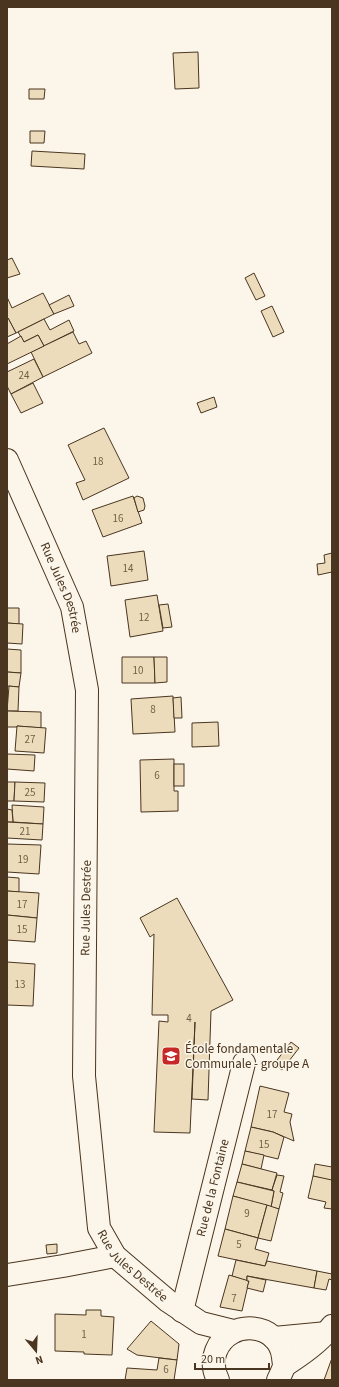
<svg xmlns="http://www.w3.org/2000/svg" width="339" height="1387" font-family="'Source Sans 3',sans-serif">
<rect width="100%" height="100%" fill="#fbf6e9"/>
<g fill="#ecdcbc" stroke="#4a3520">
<path d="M198 52 199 88 175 89 173 53Z"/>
<path d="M29 89H45L44 99H29Z"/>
<path d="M30 131H45L44 143H30Z"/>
<path d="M32 151 85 154 84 169 31 166Z"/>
<path d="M12 258 20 274 7 278V260Z"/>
<path d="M254 273 265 296 256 300 245 278Z"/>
<path d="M43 293 54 314 16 333 8 318 7 319V297L12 308Z"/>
<path d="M69 295 74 306 54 314 49 305Z"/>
<path d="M272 306 284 332 273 337 261 311Z"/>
<path d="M8 318 16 333 7 337V319Z"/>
<path d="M44 319 50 330 69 320 74 331 44 346 38 335 24 342 18 332Z"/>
<path d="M73 332 79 344 86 341 92 353 43 377 31 352Z"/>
<path d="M38 335 44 346 7 364V344L21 336 24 342Z"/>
<path d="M34 359 43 377 11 394 7 386V372Z"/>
<path d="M33 383 43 403 21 413 11 394Z"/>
<path d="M214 397 217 407 201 413 197 403Z"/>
<path d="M104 428 129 478 83 500 76 483 85 480 68 445Z"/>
<path d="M133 496 142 523 103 537 92 510Z"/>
<path d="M137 496 143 498 145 506 144 510 138 512 134 498Z"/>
<path d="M144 551 148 580 111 586 107 556Z"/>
<path d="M332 553V572L318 575 317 564 325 563 324 555Z"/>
<path d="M157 595 163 631 130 637 125 600Z"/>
<path d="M168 604 172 627 163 628 159 605Z"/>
<path d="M7 608H19V624L7 623Z"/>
<path d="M7 623 23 624 22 644 7 643Z"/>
<path d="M7 649 21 650V673L7 672Z"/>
<path d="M122 657H154L155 683H122Z"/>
<path d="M154 657H167V682L155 683Z"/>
<path d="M7 672 21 673 19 687 7 686Z"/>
<path d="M9 686 19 687 18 711H7Z"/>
<path d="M173 696 175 732 133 734 131 699Z"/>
<path d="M181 697 182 718H174L173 698Z"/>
<path d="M7 711 41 712V728L17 726V727H7Z"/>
<path d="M218 722 219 746 192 747V723Z"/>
<path d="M17 726 46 728 44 753 15 751Z"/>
<path d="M7 754 35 755 34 771 7 769Z"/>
<path d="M174 759V791H178V811L141 812 140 760Z"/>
<rect x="174" y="764" width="10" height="22"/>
<path d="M7 782H15L14 801H7Z"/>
<path d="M15 782 45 783 44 802 14 801Z"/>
<path d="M12 805 44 807 43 824 13 822Z"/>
<path d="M7 809 12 810 13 822H7Z"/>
<path d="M7 822 43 824 42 840 7 838Z"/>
<path d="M7 844 41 845 39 874 7 872Z"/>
<path d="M7 877 19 878V892L7 891Z"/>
<path d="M7 891 39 893 37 918 7 915Z"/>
<path d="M177 898 233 1000 211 1011 208 1100 192 1099 195 1022 190 1133 154 1132 159 1021 168 1022V1015H152L154 934 150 937 140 918Z"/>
<path d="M7 915 37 918 35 942 7 940Z"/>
<path d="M7 962 35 964 33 1006 7 1005Z"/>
<path d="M291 1042 299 1048 282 1070 274 1064Z"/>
<path d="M260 1086 289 1093 284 1112 292 1114 290 1122 294 1141 273 1132 251 1127Z"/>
<path d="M251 1127 273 1132 284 1137 278 1159 245 1151Z"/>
<path d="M245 1151 264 1155 261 1169 242 1164Z"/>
<path d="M242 1164 277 1173 272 1190 237 1182Z"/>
<path d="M315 1164 332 1167V1181L313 1176Z"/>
<path d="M277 1175 284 1176 280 1192 283 1193 279 1209 271 1207 274 1191 272 1190Z"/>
<path d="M313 1176 332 1180V1209L324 1208 326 1202 308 1198Z"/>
<path d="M237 1182 274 1191 271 1207 233 1196Z"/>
<path d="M233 1196 267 1205 258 1238 225 1229Z"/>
<path d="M267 1205 279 1209 271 1241 258 1238Z"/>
<path d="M225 1229 258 1238 255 1249 269 1253 265 1266 218 1256Z"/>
<path d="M57 1244V1253L47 1254 46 1245Z"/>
<path d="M236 1260 265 1266 267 1261 317 1271 314 1288 247 1276V1281L232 1276Z"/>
<path d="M317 1271 332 1274V1280L329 1279 326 1290 314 1288Z"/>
<path d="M229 1275 249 1281 242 1311 220 1307Z"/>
<path d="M247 1276 266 1280 263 1292 247 1288 249 1281H247Z"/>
<path d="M86 1310H101V1316L114 1317 112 1355 84 1354V1352L55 1351V1314L86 1315Z"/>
<path d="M151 1321 179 1344 177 1360 137 1355 127 1349Z"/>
<path d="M159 1358 177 1360 174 1380H125L127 1368 157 1370Z"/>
<path d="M332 1358V1380H324Z"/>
</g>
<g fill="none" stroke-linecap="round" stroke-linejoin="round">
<defs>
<g id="street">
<path id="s1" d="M7 460 72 607 87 690 84 1076 99 1228 115 1256 168 1301 201 1323 233 1331"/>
<path d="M7 1275 63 1266 115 1256"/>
<path id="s2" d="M182 1311 244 1063"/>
</g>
<g id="secondary">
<path d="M274 1338 327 1333"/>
<path d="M284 1366C301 1355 320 1342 332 1326"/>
<path d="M218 1380C213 1370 212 1361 216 1351 229 1318 279 1322 283 1357 283 1359 284 1363 284 1366 283 1370 280 1376 278 1380"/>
</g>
</defs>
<use href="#street" stroke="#4a3520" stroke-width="24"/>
<use href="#secondary" stroke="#4a3520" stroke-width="24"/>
<use href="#street" stroke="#fbf6e9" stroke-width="22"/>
<use href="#secondary" stroke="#fbf6e9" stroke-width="22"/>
</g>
<defs>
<symbol id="school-square" viewBox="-11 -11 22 22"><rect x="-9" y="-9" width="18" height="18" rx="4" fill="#c62828" stroke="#fbf6e9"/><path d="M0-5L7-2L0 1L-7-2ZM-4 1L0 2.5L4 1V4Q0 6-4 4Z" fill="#fff"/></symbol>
</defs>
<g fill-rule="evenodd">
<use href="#school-square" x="160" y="1045" width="22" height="22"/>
</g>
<g text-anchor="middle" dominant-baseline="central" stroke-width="3" stroke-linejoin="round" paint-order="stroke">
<g font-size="11" fill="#725f47">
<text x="24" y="375">24</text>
<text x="98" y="461">18</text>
<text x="118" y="518">16</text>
<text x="128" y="568">14</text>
<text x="144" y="617">12</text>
<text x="138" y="670">10</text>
<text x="153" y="709">8</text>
<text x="30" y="739">27</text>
<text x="157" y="775">6</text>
<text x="30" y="792">25</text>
<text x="25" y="831">21</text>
<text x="23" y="859">19</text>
<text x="22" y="904">17</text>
<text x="22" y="929">15</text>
<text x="20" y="984">13</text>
<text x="189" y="1018">4</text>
<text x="272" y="1114">17</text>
<text x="264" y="1144">15</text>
<text x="247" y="1213">9</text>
<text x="239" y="1244">5</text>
<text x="234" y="1298">7</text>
<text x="84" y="1334">1</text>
<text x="166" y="1369">6</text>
</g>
<g font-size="13" fill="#4a3520" stroke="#fbf6e9">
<text stroke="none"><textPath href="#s1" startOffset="139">Rue Jules Destrée</textPath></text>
<text transform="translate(86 908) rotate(-89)">Rue Jules Destrée</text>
<text stroke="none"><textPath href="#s2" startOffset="127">Rue de la Fontaine</textPath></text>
<text stroke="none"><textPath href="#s1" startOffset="835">Rue Jules Destrée</textPath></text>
</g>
<g font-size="13" fill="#4a3520" stroke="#fbf6e9" text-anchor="start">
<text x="185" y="1049">École fondamentale<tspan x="185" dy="15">Communale - groupe A</tspan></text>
</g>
</g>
<rect width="339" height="1387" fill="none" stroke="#4a3520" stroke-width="16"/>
<g transform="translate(36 1351) rotate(161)" stroke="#fbf6e9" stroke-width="3" paint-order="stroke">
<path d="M0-3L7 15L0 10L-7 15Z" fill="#4a3520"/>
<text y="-6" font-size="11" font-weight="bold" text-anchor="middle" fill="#4a3520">N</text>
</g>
<path d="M195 1363v6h74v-6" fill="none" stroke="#4a3520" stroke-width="2"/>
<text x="201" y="1363" font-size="12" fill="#4a3520" stroke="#fbf6e9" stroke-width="3" paint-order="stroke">20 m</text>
</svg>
